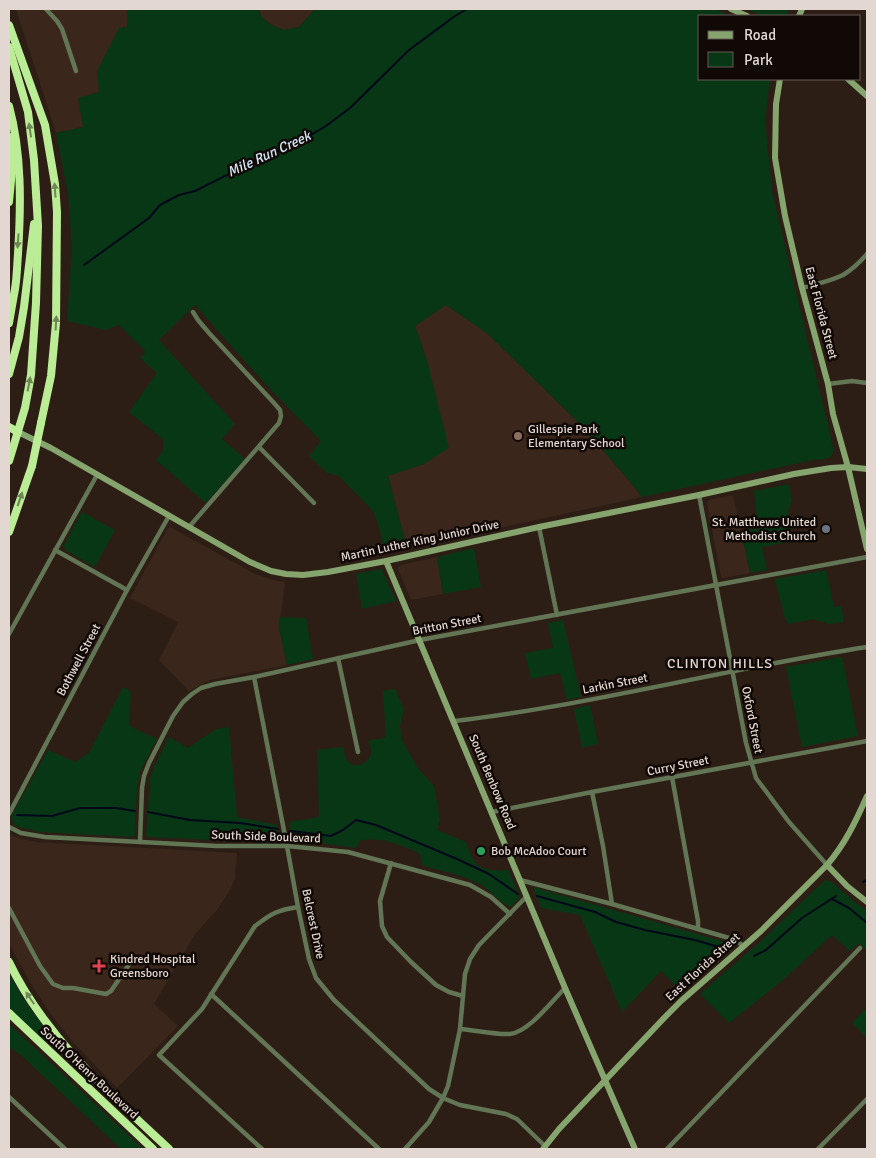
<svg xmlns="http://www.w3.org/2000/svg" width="876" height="1158" font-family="Signika,sans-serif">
<rect width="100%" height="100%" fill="#2d1e15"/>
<g fill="#3a261a">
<path d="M16 9H127V27L83 127 56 133Z"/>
<path d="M259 9H315L299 27 284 30 270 24 261 16Z"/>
<path d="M446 305 488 334 579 423 627 478 642 497 407 548 388 475 424 464 428 364 415 326Z"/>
<path d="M733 495 750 573 723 578 721 577 707 503 709 500Z"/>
<path d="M170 527 255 574 274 580 285 582 279 628 287 665 210 680 189 691 159 660 178 622 130 598 168 528Z"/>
<path d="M437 557 443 594 411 600 398 569V567L401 565Z"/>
<path d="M9 835 21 839 37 842 237 853 235 878 231 888 217 910 195 934 154 1004 178 1026 117 1088 72 1041 51 1014 33 987 14 953 9 942Z"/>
</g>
<g fill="#083715">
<path d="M127 9H259L261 16 269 24 284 30 299 27 315 9H715L731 16H700V79H770L765 120 772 192 834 451C830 461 823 459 813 460L642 497 627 478 579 423 488 334 446 305 415 326 428 364 449 448 424 464 388 476 407 548 385 553 380 531 374 512 339 476 327 473 309 456 321 441 269 388 195 305 159 340 235 424 222 439 245 459 206 503 156 460 163 451V439L129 412 157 373 140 358 146 352 119 325 106 330 67 321 72 247 68 193 56 133 83 127 78 98 99 92 97 71 119 28 127 27Z"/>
<path d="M747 9H789L786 16H762Z"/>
<path d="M789 484 792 501 788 511 791 537 788 542 762 547 767 570 750 573 741 531 758 528 754 491Z"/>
<path d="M82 512 115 530 95 567 65 550 64 545Z"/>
<path d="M474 548 481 587 443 594 437 557Z"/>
<path d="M380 569 382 570 396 601 362 609 356 574Z"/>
<path d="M826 570 834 607 841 606 844 622 829 624 813 619 789 624 785 619 775 579Z"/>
<path d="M280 617 306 618 313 659 287 665 279 628Z"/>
<path d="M563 620 581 697 567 700 560 673 531 679 525 653 553 648 548 623Z"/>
<path d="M842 657 858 736 802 747 786 667Z"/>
<path d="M123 687 131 692 129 726 157 739 140 772 137 787 135 835 133 837 40 832 15 826 11 817 48 750 75 762 89 753Z"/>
<path d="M395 689 404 709 400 726 402 740 417 767 434 786 440 820 437 830 466 842C468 848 471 855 474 861 480 871 497 871 508 870L520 897 511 907C499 903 492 892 483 886 465 875 443 871 423 866L419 853C401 845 379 836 360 841L356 848 322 843H294L291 841 289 822 319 817 317 750 344 747C343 778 382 765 368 741L386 737 383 691Z"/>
<path d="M590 705 598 744 582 748 574 709Z"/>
<path d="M229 727 237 817 277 825 280 840 278 843 148 837 146 835 150 779 154 767 169 737 188 748 216 729Z"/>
<path d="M825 880 832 882 857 904 867 910V951L859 943 850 951 832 935 783 980 729 1023 700 994 762 940Z"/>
<path d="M533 887 722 941 727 947 726 951 680 990 661 971 622 1012 580 915 541 908Z"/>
<path d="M9 974 25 1001 50 1035 45 1041 9 1008Z"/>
<path d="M867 1008V1038L852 1023Z"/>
<path d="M9 1024 143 1149H121L21 1055 9 1047Z"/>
</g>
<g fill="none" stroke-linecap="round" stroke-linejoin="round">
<g stroke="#00081a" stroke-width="2">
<path d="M84 265 149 218 160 205 179 195 195 191 269 154 289 148 326 126 350 108 409 50 455 16 467 9"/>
<path d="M148 812 190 820 240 823 278 829"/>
<path d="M17 815 52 816 80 808H116L135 811"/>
<path d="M291 831 331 836 343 830 356 820 376 825 457 859 489 874 518 894"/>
<path d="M863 882 867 880"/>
<path d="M537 896 595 912 616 922 645 930 695 940 722 948"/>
<path d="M832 899 849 908 867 923"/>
<path d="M754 956 766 950 802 918 836 896"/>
</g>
<g stroke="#627554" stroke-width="4.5">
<path d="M46 9 57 21 62 29 76 71"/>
<path d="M802 288C816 284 831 281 843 275 853 269 860 262 867 254"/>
<path d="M828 384 852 381 867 383"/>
<path d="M259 447 314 503"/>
<path d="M699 495 746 743 756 778 789 822 827 865"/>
<path d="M189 527 279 423 281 416 280 410 274 403 209 333 198 320 193 312"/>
<path d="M539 527 557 615"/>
<path d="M55 550 127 590"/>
<path d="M9 634 97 475"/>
<path d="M338 658 358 752"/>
<path d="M254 677 287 846 298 907 309 959 316 978 334 1000 429 1089 443 1098 460 1105 506 1114 517 1119 545 1146"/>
<path d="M454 721C593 705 729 668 867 647"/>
<path d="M672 777 698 921V929"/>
<path d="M592 792 603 846 612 904"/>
<path d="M492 812 592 792 867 741"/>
<path d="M9 814 127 590 169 516"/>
<path d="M9 827 21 833 45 837 217 846H287L348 852 470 885 491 897 510 914"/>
<path d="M140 842 142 788 144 776 149 763 173 716 183 702 192 694 201 688 215 684 254 677 420 640 867 557"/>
<path d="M391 863 380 901 382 926 387 937 411 962 436 985 449 992 463 996"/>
<path d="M520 880 612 904 729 938 737 941 743 946"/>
<path d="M9 908 40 966 53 984 63 988H73L106 994 111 991 132 960"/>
<path d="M211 994 379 1149"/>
<path d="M460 1029C474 1030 497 1035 510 1034 529 1032 552 1001 565 988"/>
<path d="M9 1097 65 1149"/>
<path d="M262 1149 159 1055 202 1009 255 926C272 913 278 910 298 907"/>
<path d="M405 1149 429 1122 443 1098 448 1086 460 1029 465 974 470 959 479 945 527 896"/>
<path d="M667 1149 860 948"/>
<path d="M818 1149 867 1099"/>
</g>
<g stroke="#86a56e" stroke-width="6">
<path d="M731 9 747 16"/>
<path d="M799 16 802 9"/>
<path d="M780 79 776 104 775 158 785 216 802 288 828 384 833 414 848 467 867 549"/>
<path d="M848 79 867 96"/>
<path d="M18 432 51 448 250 562 271 571 286 574 303 575 328 572 386 561 539 527 699 495 794 474 831 468 848 467 867 469"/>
<path d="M386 561 565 988 635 1149"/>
<path d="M827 865 847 886 867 902"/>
<path d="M543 1149 559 1129 666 1016 681 1001 761 931 827 865C845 844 856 821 867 796"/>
</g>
<g stroke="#bbec96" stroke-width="8">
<path d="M9 25 45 125 55 184 57 212 56 323 51 376 41 423"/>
<path d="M9 47 28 112 34 160 38 226 36 303 31 375 25 408 9 461"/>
<path d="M9 106C22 154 21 205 18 254 17 266 17 277 15 289 13 300 11 311 9 323"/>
<path d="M9 137 12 170 9 202"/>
<path d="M9 374 19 337 24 307 34 224"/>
<path d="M9 427 18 432"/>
<path d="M9 532 32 466"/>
<path d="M9 962C44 1036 110 1094 169 1149"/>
<path d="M9 1013 153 1149"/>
</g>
<path stroke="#bbec96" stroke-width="8" d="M32 466 41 423"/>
</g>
<defs><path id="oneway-solid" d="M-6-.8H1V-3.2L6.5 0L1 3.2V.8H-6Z" transform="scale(1.25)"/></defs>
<g fill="#6e8655">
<use href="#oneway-solid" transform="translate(30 130) rotate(-98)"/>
<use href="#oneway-solid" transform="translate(55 190) rotate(-94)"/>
<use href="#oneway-solid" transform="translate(18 241) rotate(94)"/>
<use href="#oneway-solid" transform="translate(56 323) rotate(-87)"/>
<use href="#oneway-solid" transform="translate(29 384) rotate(-79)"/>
<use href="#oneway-solid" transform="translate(20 499) rotate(-71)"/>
<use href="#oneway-solid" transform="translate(30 998) rotate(-124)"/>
</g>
<circle fill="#8d6e63" stroke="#110906" stroke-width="2" cx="518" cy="436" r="5"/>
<circle fill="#6b7280" stroke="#110906" stroke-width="2" cx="826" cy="529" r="5"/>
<circle fill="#2e9e5b" stroke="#110906" stroke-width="2" cx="481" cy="851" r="5"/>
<path fill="#e0444e" stroke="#110906" stroke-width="2" d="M96.5 958.5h5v5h5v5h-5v5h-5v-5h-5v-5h5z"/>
<g text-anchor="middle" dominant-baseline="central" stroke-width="5" stroke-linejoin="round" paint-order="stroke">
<g font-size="12" fill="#e2d7d1" stroke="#110906">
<text transform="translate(821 313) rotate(75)">East Florida Street</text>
<text transform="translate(420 541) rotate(-12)">Martin Luther King Junior Drive</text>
<text transform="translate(447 625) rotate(-11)">Britton Street</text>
<text transform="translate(79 660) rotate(-62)">Bothwell Street</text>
<text transform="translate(615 684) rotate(-11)">Larkin Street</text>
<text transform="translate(752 720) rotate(79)">Oxford Street</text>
<text transform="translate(678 766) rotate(-11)">Curry Street</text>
<text transform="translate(492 782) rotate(67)">South Benbow Road</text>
<text transform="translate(266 837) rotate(2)">South Side Boulevard</text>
<text transform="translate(313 924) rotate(78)">Belcrest Drive</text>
<text transform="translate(703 967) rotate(-42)">East Florida Street</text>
<text transform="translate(89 1073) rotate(43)">South O'Henry Boulevard</text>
</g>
<g font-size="12" fill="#e2d7d1" stroke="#110906" text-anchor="start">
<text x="528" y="429">Gillespie Park<tspan x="528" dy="14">Elementary School</tspan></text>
<text x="816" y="522" text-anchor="end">St. Matthews United<tspan x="816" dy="14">Methodist Church</tspan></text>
<text x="491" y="851">Bob McAdoo Court</text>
<text x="110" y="959">Kindred Hospital<tspan x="110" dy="14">Greensboro</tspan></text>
</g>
<g font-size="14" font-style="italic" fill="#d4e7f8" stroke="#110906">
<text transform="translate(269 154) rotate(-25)">Mile Run Creek</text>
</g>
<g font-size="14" letter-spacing="1" fill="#e2d7d1" stroke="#110906">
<text x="720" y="663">CLINTON HILLS</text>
</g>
</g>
<rect width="876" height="1158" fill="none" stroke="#e2d7d1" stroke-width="20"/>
<rect x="698" y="15" width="162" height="65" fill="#110906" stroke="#655b57"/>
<rect x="708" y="31" width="25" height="8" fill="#86a56e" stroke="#655b57"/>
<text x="744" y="40" font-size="15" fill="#e2d7d1">Road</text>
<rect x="708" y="52" width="25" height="15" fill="#083715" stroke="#655b57"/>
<text x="744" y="65" font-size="15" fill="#e2d7d1">Park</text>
</svg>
